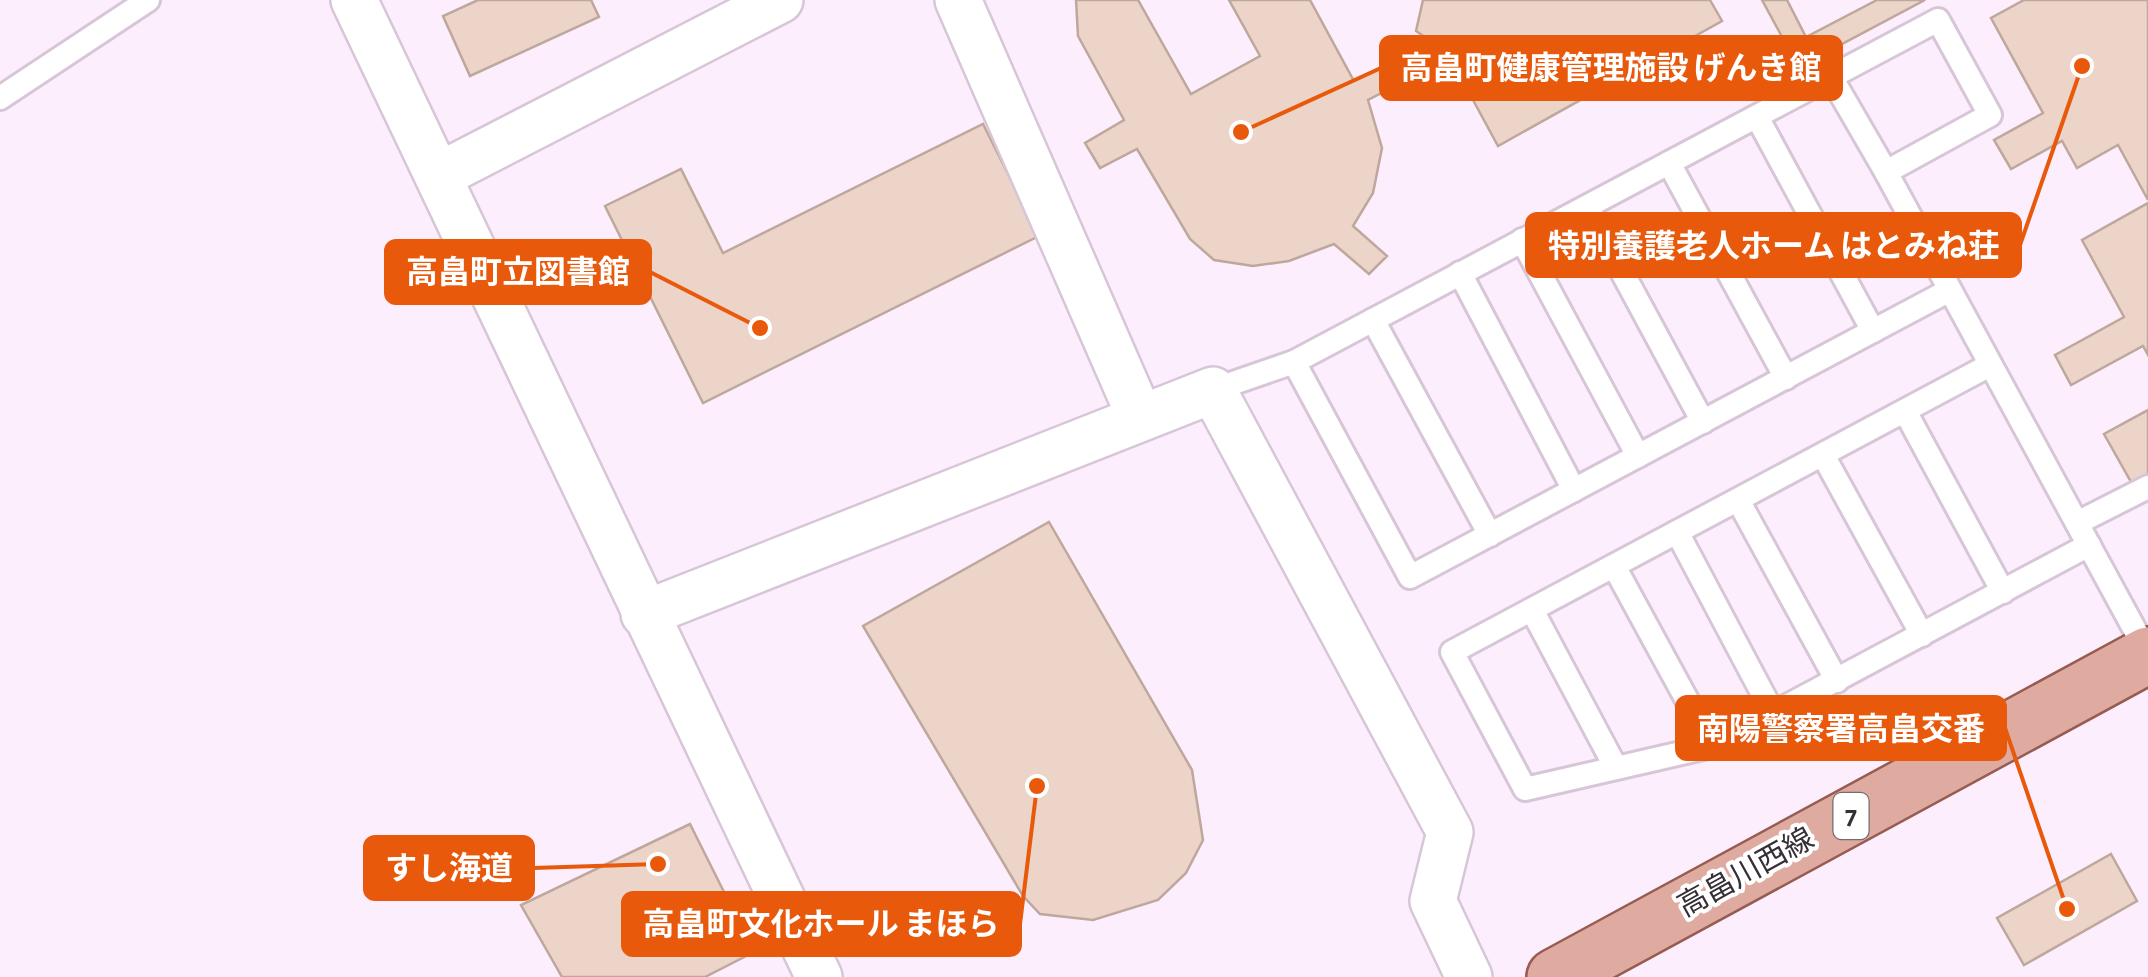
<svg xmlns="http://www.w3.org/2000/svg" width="2148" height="977" font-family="'Alegreya Sans','Noto Sans JP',sans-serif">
<rect width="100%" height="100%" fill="#fdeefd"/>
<g fill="#ecd4c8" stroke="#bea79c" stroke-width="2.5">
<path d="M478 0H591L599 17 470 76 443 16Z"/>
<path d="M1076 0H1138L1191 94 1260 56 1229 0H1310L1354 81 1414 50 1423 72 1368 100 1382 148 1373 193 1353 226 1387 256 1369 274 1334 244 1289 261 1253 266 1214 260 1190 239 1137 149 1100 168 1085 143 1124 120 1078 36Z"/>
<path d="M1423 0H1710L1722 21 1498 146 1447 52 1424 44 1425 37 1416 31Z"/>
<path d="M1762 0H1787L1806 37 1877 0H1925L1746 95 1735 76 1788 48Z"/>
<path d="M2024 0H2148V200L2118 145 2077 168 2062 141 2011 169 1994 140 2043 113 1991 18Z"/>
<path d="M983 124 1039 236 703 403 605 206 681 169 723 253Z"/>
<path d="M2148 203V355L2143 346 2071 385 2055 355 2124 317 2082 240Z"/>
<path d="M2148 410V482L2135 489 2104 434Z"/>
<path d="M1049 522 1192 770 1203 840 1186 873 1158 900 1093 920 1040 914 1023 896 863 626Z"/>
<path d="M690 824 754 952 705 977H562L521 905Z"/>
<path d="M2111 854 2137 901 2024 965 1997 918Z"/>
</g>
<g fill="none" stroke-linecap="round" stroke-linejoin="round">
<defs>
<g id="service">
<path d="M1831 77 1886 172"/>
<path d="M0 98 148 0"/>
<path d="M1757 117 1873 331"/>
<path d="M1669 163 1786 378"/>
<path d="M1587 207 1703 422"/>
<path d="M1522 240 1638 456"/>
<path d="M1460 273 1574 490"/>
<path d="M1373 320 1490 535"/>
<path d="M1294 362 1410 577 1950 290"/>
<path d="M1990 365 1452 652 1525 789 1712 746 2089 545"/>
<path d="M1213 390 1294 362 1938 20 1990 115 1886 172 2148 654"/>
<path d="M1905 411 2003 592"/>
<path d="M1823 455 1922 635"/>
<path d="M1738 500 1837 681"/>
<path d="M2077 523 2148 487"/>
<path d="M1677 532 1774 715"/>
<path d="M1614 566 1712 746"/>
<path d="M1532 610 1616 768"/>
</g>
<g id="minor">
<path d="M354 0 819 977"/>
<path d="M958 0 1140 417"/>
<path d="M438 176 780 0"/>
<path d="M644 614 1213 390 1450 832 1433 901 1469 977"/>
</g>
<path id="primary" d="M1555 977 2148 655"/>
</defs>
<use href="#service" stroke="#d7c6d7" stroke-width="28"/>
<use href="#minor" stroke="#d7c6d7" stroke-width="50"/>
<use href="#primary" stroke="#965b51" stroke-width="60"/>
<use href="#service" stroke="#fff" stroke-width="22"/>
<use href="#minor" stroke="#fff" stroke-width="45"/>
<use href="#primary" stroke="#dfaba0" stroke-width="55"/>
</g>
<g text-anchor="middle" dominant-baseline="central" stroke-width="8" stroke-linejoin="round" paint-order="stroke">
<rect fill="#fff" stroke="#726d72" stroke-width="2.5" x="1833.5" y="793" width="35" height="46" rx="8"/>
<g font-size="28" font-weight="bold" fill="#362f36">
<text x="1851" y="816">7</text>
</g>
<g font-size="30" fill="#362f36" stroke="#fff">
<text transform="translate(1746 873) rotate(-29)">高畠川西線</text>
</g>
</g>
<path fill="none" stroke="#e8590c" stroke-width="4" d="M1241 132L1381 68M2082 66L2020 245M760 328L650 272M2067 909L2005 728M658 864L533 868M1037 786L1020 924"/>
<g fill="#e8590c" stroke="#fff" stroke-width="4">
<circle cx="1241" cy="132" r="10"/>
<circle cx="2082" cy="66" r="10"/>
<circle cx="760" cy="328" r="10"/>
<circle cx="2067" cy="909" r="10"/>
<circle cx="658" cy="864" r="10"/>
<circle cx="1037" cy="786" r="10"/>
</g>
<g fill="#e8590c" stroke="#e8590c" stroke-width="4">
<rect x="1381" y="37" width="460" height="62" rx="10"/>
<rect x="1527" y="214" width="493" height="62" rx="10"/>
<rect x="386" y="241" width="264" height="62" rx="10"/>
<rect x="1677" y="697" width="328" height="62" rx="10"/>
<rect x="365" y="837" width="168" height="62" rx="10"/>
<rect x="623" y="893" width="397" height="62" rx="10"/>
</g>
<g font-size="32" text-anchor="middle" font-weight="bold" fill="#fff">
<text x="1611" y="79">高畠町健康管理施設 げんき館</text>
<text x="1774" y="257">特別養護老人ホーム はとみね荘</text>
<text x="518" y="283">高畠町立図書館</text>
<text x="1841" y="740">南陽警察署高畠交番</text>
<text x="449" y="879">すし海道</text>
<text x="821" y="935">高畠町文化ホール まほら</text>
</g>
</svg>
